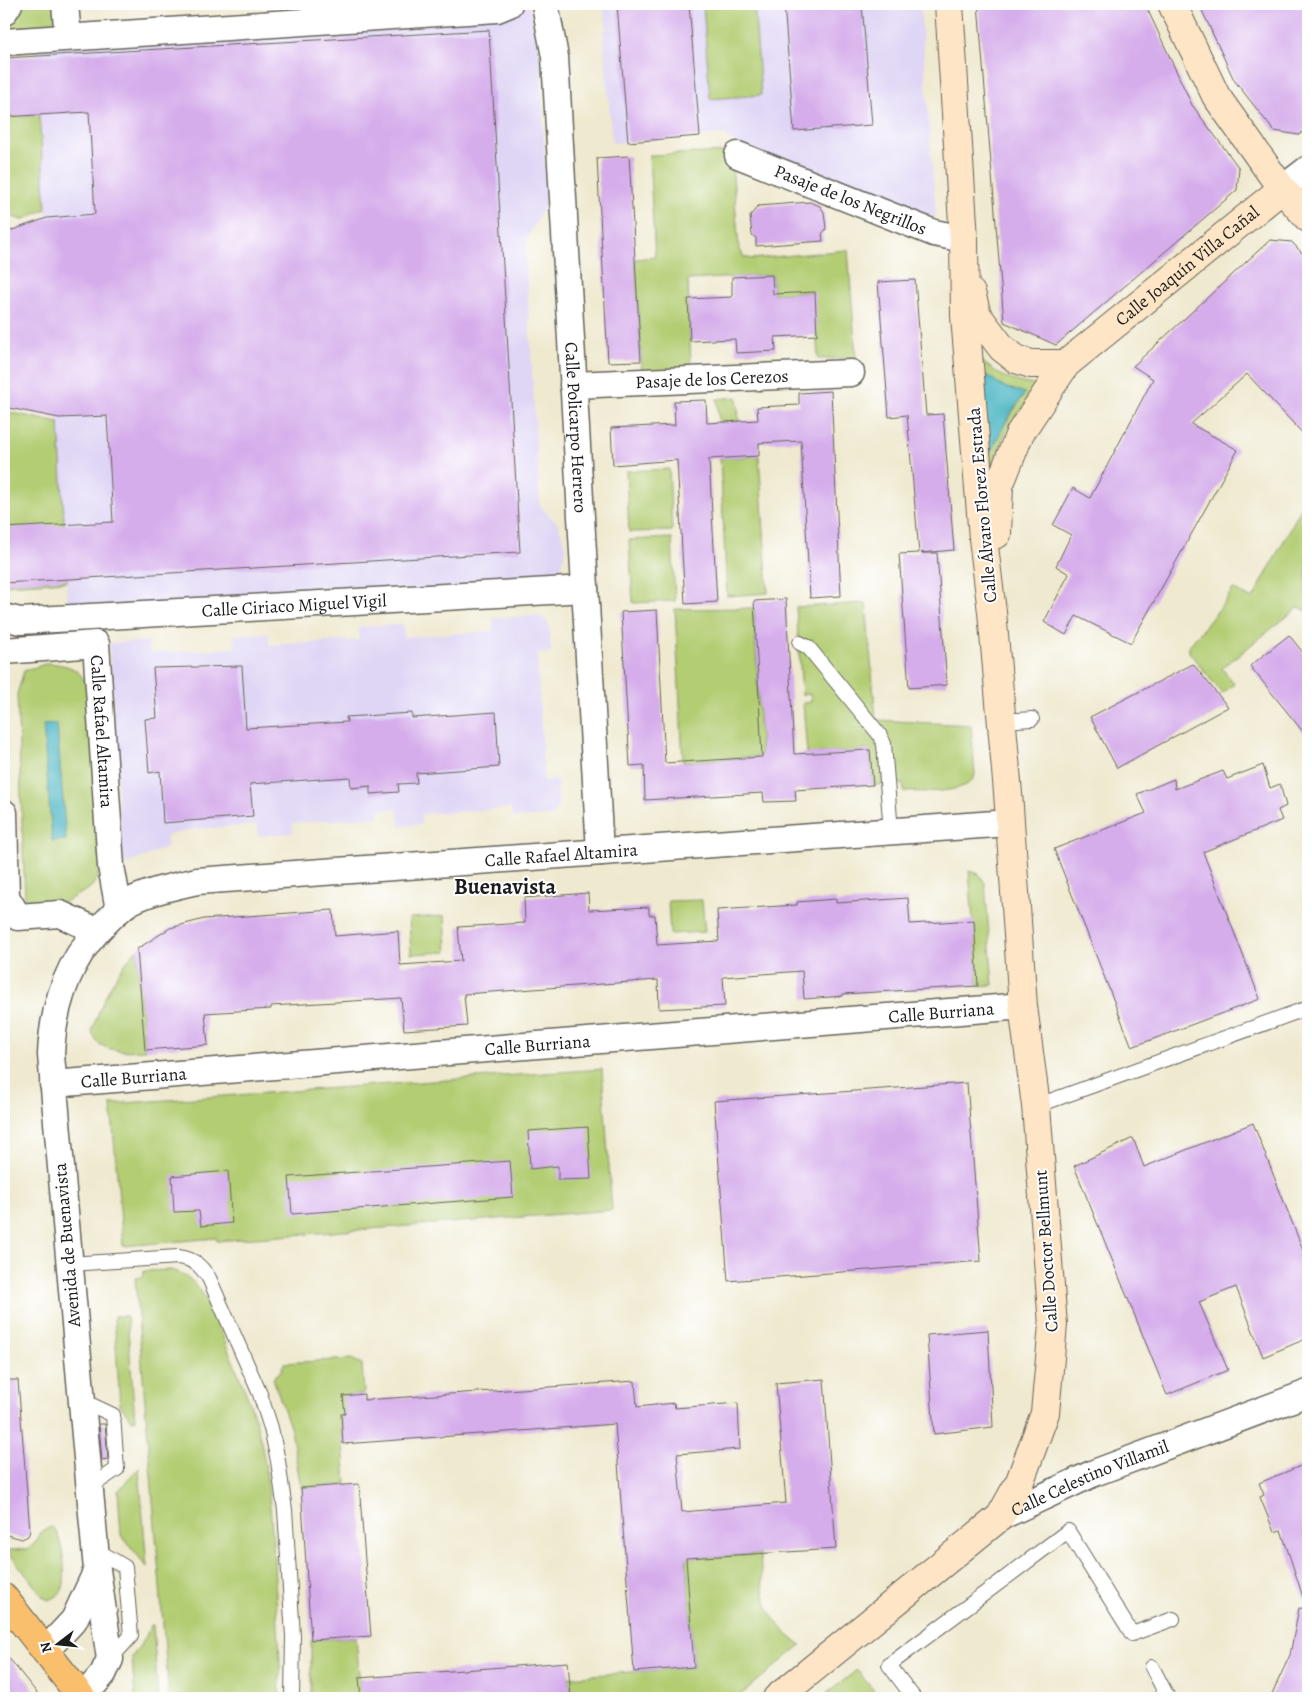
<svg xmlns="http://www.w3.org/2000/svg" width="1312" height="1702" font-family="Alegreya,serif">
<rect width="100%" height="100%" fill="#fff"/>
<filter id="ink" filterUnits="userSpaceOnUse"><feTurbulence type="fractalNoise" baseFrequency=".02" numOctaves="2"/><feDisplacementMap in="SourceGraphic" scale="10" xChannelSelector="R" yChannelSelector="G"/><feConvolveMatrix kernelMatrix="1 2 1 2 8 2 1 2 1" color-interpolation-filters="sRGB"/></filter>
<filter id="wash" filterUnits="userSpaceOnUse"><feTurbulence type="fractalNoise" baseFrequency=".0096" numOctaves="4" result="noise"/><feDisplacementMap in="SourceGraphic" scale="20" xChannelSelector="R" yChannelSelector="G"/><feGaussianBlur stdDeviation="1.12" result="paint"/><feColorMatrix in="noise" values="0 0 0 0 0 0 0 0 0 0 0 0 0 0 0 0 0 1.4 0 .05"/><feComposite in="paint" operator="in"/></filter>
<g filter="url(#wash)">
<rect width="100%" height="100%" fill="#efe9cf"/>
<g fill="#dfd5f5">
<path d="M511 4H529L541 60 546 193 544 207 528 236 525 249 540 506 558 524 566 547 561 569 544 582 68 609 46 209 35 41Z"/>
<path d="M603 4H920L936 216 921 220 727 139 726 134 612 143 603 31 607 29Z"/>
<path d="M536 615 544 618 549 624 551 653 537 654 544 781 557 780 558 806 553 816 512 818 511 808 421 814V824L400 826 397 809 379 810V817L292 823 293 833 258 836 257 825 193 829 166 836 168 847 122 866 109 643 149 641 150 653 235 648 234 635 269 633V645L359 640V627L403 624 404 637 493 631V618Z"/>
</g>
<g fill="#b3cd73" stroke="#687448" fill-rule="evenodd">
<path d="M4 4H54L57 34 4 38Z"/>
<path d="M703 4H754L761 95 710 99Z"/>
<path d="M39 115 46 209 22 220 4 214V117Z"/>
<path d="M731 152 739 248 744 257 752 259 848 250 856 358 818 359 814 292 773 294 772 275 688 280 691 373 642 375 635 259 655 257 649 155Z"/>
<path d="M974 354C996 374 1008 382 1038 385L1006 432 994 460 985 487ZM978 370 1004 387 1025 393 999 433Z"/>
<path d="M737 397 739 421 719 422 717 399Z"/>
<path d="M4 411 59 423 67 581 4 585Z"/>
<path d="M759 456 768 593 727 596 720 458Z"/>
<path d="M669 469 672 531 629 532 626 471Z"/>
<path d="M1308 495V570L1306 573 1308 612 1299 607 1222 668 1234 684 1222 694 1189 652V646L1224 603 1233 589 1253 599Z"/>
<path d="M672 538 675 601 633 603 629 540Z"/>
<path d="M866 603 876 720 971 725 975 775C969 795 922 791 904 792L903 784 873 785 870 750 807 754 803 703 811 702 810 694 802 695 796 607Z"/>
<path d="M754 608 761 756 683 762 675 609Z"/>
<path d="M48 663C72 666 78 667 89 689L100 868 97 880 89 889 55 907 37 909 25 900 17 694 24 671Z"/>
<path d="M969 871 979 874 985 883 993 985 978 986Z"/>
<path d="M702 900 705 932 670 934 668 901Z"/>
<path d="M445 916 447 952 411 954 409 918Z"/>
<path d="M137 949 145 1050C127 1051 96 1054 92 1031 102 999 115 974 137 949Z"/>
<path d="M602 1069 612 1210 217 1241 216 1238 123 1246 111 1104Z"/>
<path d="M170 1270C200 1275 211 1310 222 1335 236 1369 253 1405 261 1441 271 1492 273 1544 276 1596 278 1630 282 1664 279 1698H169L135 1278 143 1277 144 1271Z"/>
<path d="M114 1316H127L135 1420H132L120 1405Z"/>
<path d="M351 1359 362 1364 364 1394 344 1396 345 1414 341 1415 346 1485 301 1488 291 1430 273 1378 281 1371 284 1363Z"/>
<path d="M139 1468 147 1567 121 1535 118 1491Z"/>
<path d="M52 1527C62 1533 67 1576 63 1588 61 1594 55 1598 49 1600L44 1598 9 1553 8 1550 28 1549 35 1543 42 1531Z"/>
<path d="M760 1554C763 1599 763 1616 801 1645L737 1698H571L569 1677 694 1667 686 1558Z"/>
<path d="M151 1625H153L158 1698H135L132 1657 145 1638Z"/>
<path d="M356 1637 361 1698H311V1640Z"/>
<path d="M857 1670 880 1698H821Z"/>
</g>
<g fill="#45b3c1" stroke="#30686e">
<path d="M978 369 1004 387 1025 393 1010 414 990 453 984 450Z"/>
<path d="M57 724 66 840 52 841 43 725Z"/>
</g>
<g id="blocks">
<g fill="#d5adeb">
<path d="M617 4H689L700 136 628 142Z"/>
<path d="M784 4H862L872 125 794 131Z"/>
<path d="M978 4H1145L1192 105 1239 168 1237 190 1056 345 1004 322Z"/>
<path d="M1199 4H1308V127L1299 135 1274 131 1234 80Z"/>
<path d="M489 30 520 552 4 583V528L113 522 107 416 59 418 4 407V233L47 218 95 214 89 112 4 117V58Z"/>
<path d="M629 156 641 361 608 362 597 158Z"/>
<path d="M810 202 820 206 824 212 826 229 822 234 823 241 756 246V238L752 235 750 216 758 206Z"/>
<path d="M1270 240 1292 242 1308 260V439L1247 374 1191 424 1238 450 1131 643 1076 616 1066 635 1044 622 1069 574 1056 566 1071 535 1053 525 1073 488 1090 498 1153 379 1133 366Z"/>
<path d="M772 275 773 294 815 292 817 335 775 337 776 351 736 353 735 339 690 341 688 299 732 297V277Z"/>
<path d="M915 280 926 415 943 414 954 550 921 553H937L947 685 909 688 899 554 919 553 907 415 889 417 878 282Z"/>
<path d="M831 391 841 596 810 598 801 441 759 443V456L709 459 717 602 685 604 677 460 613 465 611 428 675 425 674 401 706 400 707 423 758 420 757 407 799 405V393Z"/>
<path d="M786 599 794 754 870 750 873 785 795 790 796 801 764 802 763 793 645 800 644 765 630 766 621 612 657 610 665 763 762 757 754 601Z"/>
<path d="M1289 635 1308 659V738L1250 666Z"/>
<path d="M1193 664 1228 707 1117 768 1090 717Z"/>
<path d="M242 666 246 728 347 722 346 717 412 713V718L496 712 499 767 416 773 417 783 398 784 399 792 370 794V786L351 788 350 777 250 784 253 816 163 823 160 771 149 773 145 719 157 718 153 668Z"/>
<path d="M1263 765 1270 788 1280 784 1286 806 1278 810 1282 820 1203 852 1260 999 1132 1047 1054 849 1146 813 1137 794 1174 779 1175 789 1223 771 1227 779Z"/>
<path d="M588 893 589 910 649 907V915H655L657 945 719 941 717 910 797 905V902L836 899V903L908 898 910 924 974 920 978 986 843 994V996L804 999 802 971 723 977 725 1006 659 1009 658 980 464 994 467 1026 404 1030 401 998 271 1006V1009L205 1013 208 1045 145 1050 137 949 170 928 204 919 333 910 335 936 398 931 400 965 461 961 458 927 525 923 524 898Z"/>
<path d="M967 1083 981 1261 728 1281 714 1101Z"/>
<path d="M1253 1123 1308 1263V1338L1263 1357 1236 1287 1199 1302 1228 1370 1167 1395 1074 1166 1133 1138 1144 1167Z"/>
<path d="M588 1127 591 1179 558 1180V1166L530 1169 528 1131Z"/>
<path d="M510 1161 513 1197 292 1214 289 1177Z"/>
<path d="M228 1171 232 1223 201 1226 199 1211 174 1212 172 1176Z"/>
<path d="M988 1330 993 1427 934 1434 927 1335Z"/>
<path d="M824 1379 836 1549 686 1558 694 1667 634 1672 615 1424 343 1444 341 1414H345L343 1396 364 1394V1400L635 1381 637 1407 674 1403 675 1408 738 1403 740 1449 677 1454 682 1512 786 1503 776 1383Z"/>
<path d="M4 1380H18L30 1531 28 1536 22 1539 4 1534Z"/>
<path d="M99 1424H105L108 1459 102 1460Z"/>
<path d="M1308 1463V1600H1304L1281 1530 1274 1532 1260 1497 1264 1495 1259 1483Z"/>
<path d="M359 1484 371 1636 311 1640 301 1488Z"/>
<path d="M1299 1608 1308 1609V1698H1270L1290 1655Z"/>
<path d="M4 1652 41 1698H4Z"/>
<path d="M568 1662 571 1698H361L359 1678Z"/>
</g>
</g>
</g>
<g filter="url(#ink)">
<use href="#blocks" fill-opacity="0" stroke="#66645b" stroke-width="1"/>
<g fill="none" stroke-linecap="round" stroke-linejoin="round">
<defs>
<g id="lane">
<path d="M800 643 808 647 879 734 884 744 891 832"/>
<path d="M1001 721 1032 719"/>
<path d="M1036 1106 1302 1010"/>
<path d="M69 1264 178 1257C194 1259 200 1265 209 1278L260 1394 271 1428 278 1461 285 1510 293 1636 292 1698"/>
<path d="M81 1400 113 1415 117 1469 89 1488"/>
<path d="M95 1549 125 1567 131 1636 110 1659"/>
<path d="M1152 1667 1168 1698"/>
<path d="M914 1698 889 1665 1068 1531 1132 1634 1173 1619"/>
</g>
<g id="street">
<path d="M65 4 68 37"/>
<path id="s1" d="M545 4 555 57 600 852"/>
<path d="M4 12 9 4"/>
<path d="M4 42 497 9 509 4"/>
<path id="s2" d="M738 155 934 233 964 239"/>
<path d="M1282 189 1308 169"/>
<path id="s3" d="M573 385 851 373"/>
<path id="s4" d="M4 617 20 621 585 589"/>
<path id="s5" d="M4 651 96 644 111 866 119 910"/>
<path d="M4 813 6 897 18 917 60 914 97 931"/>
<path id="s6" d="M53 1084 1023 1006"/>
<path id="s7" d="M1000 1517 1094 1473 1308 1393"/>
<path d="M45 1651 74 1620 97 1570"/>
<path id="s8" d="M82 1698 103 1674 110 1659 97 1570 51 1055C53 1004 69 957 107 921 114 914 122 906 131 901 151 891 175 886 197 881L1009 823"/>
</g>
<g id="secondary">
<path d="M1172 4 1216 96 1282 189 1308 218"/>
<path d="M971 293 977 315 1002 348 1016 359 1031 364H1066"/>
<path id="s9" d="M997 534 999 486 1020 433 1066 364 1282 189"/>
<path d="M777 1698 1000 1517 1020 1481 1045 1413 1053 1325 1036 1106 1023 1006 1008 793 992 612 983 538 965 316 964 239 949 4"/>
</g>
<path id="highway" d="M4 1598 82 1698"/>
</defs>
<use href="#lane" stroke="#66645b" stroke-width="16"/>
<use href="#street" stroke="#66645b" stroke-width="29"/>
<use href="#secondary" stroke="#66645b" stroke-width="30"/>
<use href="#highway" stroke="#66645b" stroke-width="30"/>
<use href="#lane" stroke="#fff" stroke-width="14"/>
<use href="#street" stroke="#fff" stroke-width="26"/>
<use href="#secondary" stroke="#fde5c5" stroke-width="28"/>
<use href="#highway" stroke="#f9bf6d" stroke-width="28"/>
</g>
</g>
<g text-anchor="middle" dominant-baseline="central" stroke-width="4" stroke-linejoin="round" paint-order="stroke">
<g font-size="18" fill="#1c1c1c" stroke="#fff">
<text stroke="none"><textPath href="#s2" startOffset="121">Pasaje de los Negrillos</textPath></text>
<text stroke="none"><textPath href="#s9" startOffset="344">Calle Joaquín Villa Cañal</textPath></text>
<text stroke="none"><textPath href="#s3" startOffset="139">Pasaje de los Cerezos</textPath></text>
<text stroke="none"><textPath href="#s1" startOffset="425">Calle Policarpo Herrero</textPath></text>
<text transform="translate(982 505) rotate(-95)">Calle Álvaro Florez Estrada</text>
<text stroke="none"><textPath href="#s4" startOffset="291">Calle Ciriaco Miguel Vigil</textPath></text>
<text stroke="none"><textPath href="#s5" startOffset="180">Calle Rafael Altamira</textPath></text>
<text stroke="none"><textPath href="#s8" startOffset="1270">Calle Rafael Altamira</textPath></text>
<text stroke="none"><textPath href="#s6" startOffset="891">Calle Burriana</textPath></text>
<text stroke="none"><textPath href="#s6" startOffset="486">Calle Burriana</textPath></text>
<text stroke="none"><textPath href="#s6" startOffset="81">Calle Burriana</textPath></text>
<text transform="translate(67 1245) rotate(-95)">Avenida de Buenavista</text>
<text transform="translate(1046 1251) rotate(-94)">Calle Doctor Bellmunt</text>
<text stroke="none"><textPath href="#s7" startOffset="98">Calle Celestino Villamil</textPath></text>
</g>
<g font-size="22" font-weight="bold" fill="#1c1c1c" stroke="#fff">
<text x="505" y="887">Buenavista</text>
</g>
</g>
<rect width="1312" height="1702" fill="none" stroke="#fff" stroke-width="20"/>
<g transform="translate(58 1644) rotate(254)" stroke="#ffffff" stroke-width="4" paint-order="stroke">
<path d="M0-4L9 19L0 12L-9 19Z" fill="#1c1c1c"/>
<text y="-8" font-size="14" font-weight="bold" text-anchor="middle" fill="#1c1c1c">N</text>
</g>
</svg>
